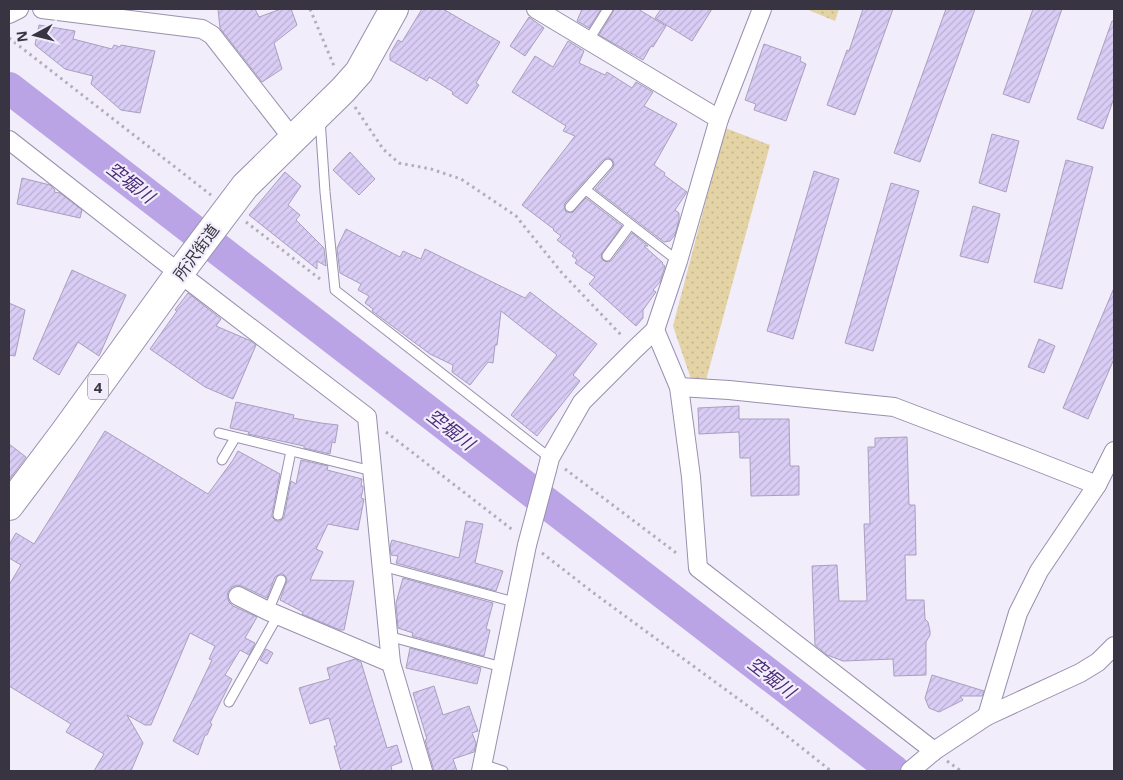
<svg xmlns="http://www.w3.org/2000/svg" width="1123" height="780" font-family="'Open Sans','Noto Sans JP',sans-serif">
<defs>
<pattern id="grass-dots" width="8" height="8" patternUnits="userSpaceOnUse" patternTransform="scale(1.25)"><rect width="8" height="8" fill="#e3d3a5"/><path d="M2 2h.1M6 6h.1" fill="none" stroke="#c4b68f" stroke-width="1.8" stroke-linecap="round"/></pattern>
<pattern id="building-hatch" width="6" height="6" patternUnits="userSpaceOnUse" patternTransform="scale(1.25)"><rect width="6" height="6" fill="#d9ccf5"/><path d="M-1 1l2-2M0 6l6-6M5 7l2-2" fill="none" stroke="#bbb0d3"/></pattern>
</defs>
<rect width="100%" height="100%" fill="#f1edfa"/>
<g fill="url(#grass-dots)">
<path d="M806 9H839L835 21Z"/>
<path d="M725 128 770 145 706 380 691 379 673 326Z"/>
</g>
<g fill="none" stroke-linecap="round" stroke-linejoin="round">
<path stroke="#baa4e6" stroke-width="32" d="M9 88 894 771"/>
</g>
<g fill="url(#building-hatch)" stroke="#a99fbe">
<path d="M218 9H255L259 17 281 9H291L297 25 274 43 282 69 262 82 220 28Z"/>
<path d="M422 9H443L500 42 476 83 479 85 467 104 452 94 453 92 429 77 427 81 390 60V54L398 40 402 42Z"/>
<path d="M582 9H601L589 28 577 21Z"/>
<path d="M614 9H638L666 26 653 47 651 46 643 60 599 35 613 12Z"/>
<path d="M661 9H712L692 41 655 18Z"/>
<path d="M863 9H893L855 115 827 105 847 50 849 51Z"/>
<path d="M946 9H975L920 162 894 153Z"/>
<path d="M1033 9H1062L1029 103 1003 94Z"/>
<path d="M529 17 544 28 525 56 510 46Z"/>
<path d="M1112 21H1114V98L1103 129 1077 119Z"/>
<path d="M39 25 75 31 73 39 112 49 114 45 120 47 121 45 155 51 140 113 121 110 91 84 93 76 65 69 35 45Z"/>
<path d="M568 41 584 51 579 63 605 75 607 72 632 88 636 82 653 92 644 106 677 124 654 165 665 173 664 175 687 192 675 210 679 213V220L675 235 670 241 664 242 595 189 613 168 614 162 610 158H606L603 160 565 203 564 206 566 212 572 213 586 198 622 226 602 253 601 258 604 261 609 262 612 260 632 233 648 246H644L663 263 662 264 665 266 660 282 653 290 656 292 643 310V318L636 326 589 284 595 277 575 263 577 260 572 256 574 253 557 240 561 236 553 230 554 229 551 227 522 205 575 136 563 131 566 126 512 92 535 56 553 67Z"/>
<path d="M764 44 801 57 800 61 806 64 786 121 754 110 756 104 745 100Z"/>
<path d="M992 134 1019 141 1006 192 979 183Z"/>
<path d="M350 152 375 179 359 195 333 170Z"/>
<path d="M1066 160 1093 167 1062 289 1034 282Z"/>
<path d="M814 171 839 179 793 339 767 331Z"/>
<path d="M285 172 301 186 288 205 300 215 296 220 324 248 326 266 317 261V269L249 215Z"/>
<path d="M22 178 50 185 55 190 54 192 60 193 82 210 80 218 17 204Z"/>
<path d="M891 183 919 191 873 351 845 343Z"/>
<path d="M973 206 1000 214 988 263 960 256Z"/>
<path d="M346 229 400 257 403 251 421 259 425 249 525 298 530 292 597 344 573 375 580 381 537 436 511 415 557 355 501 311 497 345H495L493 363 488 362 470 385 452 372 453 365 430 354 372 311 373 309 365 303 369 296 358 290 361 284 340 273 337 248Z"/>
<path d="M72 270 126 295 99 356 78 342 59 375 33 359Z"/>
<path d="M1114 288V359L1088 419 1063 408Z"/>
<path d="M188 293 221 319 216 326 251 341 256 345 233 399 205 387 150 349 177 311 175 310Z"/>
<path d="M9 303 25 310 15 356 9 355Z"/>
<path d="M1039 339 1055 346 1044 373 1028 367Z"/>
<path d="M236 402 294 415 293 418 321 423 338 425 335 443 332 442 330 454 304 448V446L248 434 249 432 230 428Z"/>
<path d="M739 406V419H789L790 466H799V495L751 496 750 458H740L739 432 699 434 698 408Z"/>
<path d="M105 431 208 494 233 460 238 451 280 474 272 514V517L276 521H280L284 517 291 481 296 484 301 460 328 466 327 470 362 479 361 486H363V489L361 498 364 499 358 530 328 524 316 549 323 552 310 580 354 581 344 630H340L304 615 302 614 303 612 280 600 287 580 286 577 283 574H280L275 577 267 598 242 586 237 585 232 587 228 592 227 596 229 602 233 606 257 617 245 638 255 643 249 655 240 650 225 675 232 679 210 723 212 724 207 735H205L198 755 173 741 212 660 209 659 215 646 190 633 151 725H145L127 715 143 743 131 771H94L104 754 66 732 71 724 9 686V585L21 565 9 558V545L16 533 34 544Z"/>
<path d="M907 437 909 505H915L916 555H905L906 600H924L925 619 928 622 930 631V635L926 642V675L894 676 893 659 843 661 827 655 815 645 812 566 837 565 839 601H867L864 524H870L868 447H875V438Z"/>
<path d="M9 444 26 457 9 480Z"/>
<path d="M466 521 483 524 475 563 503 571 496 591 396 563 398 556 391 555 390 546 392 540 459 558Z"/>
<path d="M403 578 493 603 486 629 490 630 484 656 412 636 413 633 398 628 396 603Z"/>
<path d="M410 648 481 668 477 684 406 668Z"/>
<path d="M266 649 273 653 267 664 260 660Z"/>
<path d="M355 659 361 662 387 748 397 745 402 762 391 766 392 771H341L334 746H337L329 718 310 724 299 688 330 679 327 668Z"/>
<path d="M932 675 984 691 982 696H960L963 700 939 712 929 708 925 698Z"/>
<path d="M434 686 443 715 469 706 478 731 472 733 476 743 474 752 453 759 457 771H434L425 740 427 739 413 693Z"/>
</g>
<g fill="none" stroke-linecap="round" stroke-linejoin="round">
<defs>
<g id="lane">
<path d="M588 41 608 9"/>
<path d="M320 119 325 192 335 290 550 458"/>
<path d="M586 190 678 261"/>
<path d="M570 207 608 164"/>
<path d="M607 256 630 225"/>
<path d="M219 433 372 471"/>
<path d="M222 460 235 438"/>
<path d="M278 515 291 451"/>
<path d="M382 566 514 602"/>
<path d="M268 611 281 580"/>
<path d="M388 636 502 667"/>
<path d="M229 702 278 615"/>
<path d="M482 764 503 771"/>
</g>
<g id="street">
<path d="M42 9 202 29 212 35 293 139"/>
<path d="M536 9 719 119"/>
<path d="M9 14 19 9"/>
<path d="M9 140 179 273 367 417 391 663 423 771"/>
<path d="M655 330 679 387 691 477 698 568 934 751"/>
<path d="M679 387 729 390 894 407 1023 456 1097 485"/>
<path d="M547 470 550 458 582 402 635 349 655 330 678 261 719 119 762 9"/>
<path d="M238 596 268 611 391 663"/>
<path d="M987 716 1018 613 1039 571 1097 485 1114 451"/>
<path d="M481 771 527 545"/>
<path d="M910 771 934 751 987 716 1080 673 1098 662 1114 646"/>
</g>
<path id="primary" d="M9 506 64 433 184 267 245 186 343 90 359 72 394 9"/>
</defs>
<use href="#lane" stroke="#9990ae" stroke-width="11"/>
<use href="#street" stroke="#9990ae" stroke-width="20"/>
<use href="#primary" stroke="#9990ae" stroke-width="30"/>
<g stroke="#b2aebb" stroke-width="3" stroke-dasharray="2.5 4" stroke-linecap="butt">
<path d="M310 9 334 66"/>
<path d="M9 38 211 195"/>
<path d="M355 107 383 149 399 163 431 169 461 179 516 216 562 273 623 337"/>
<path d="M246 222 320 279"/>
<path d="M386 432 514 531"/>
<path d="M565 469 679 555"/>
<path d="M542 553 595 594 763 717 831 771"/>
<path d="M947 761 961 771"/>
</g>
<use href="#lane" stroke="#fff" stroke-width="9"/>
<use href="#street" stroke="#fff" stroke-width="18"/>
<use href="#primary" stroke="#fff" stroke-width="28"/>
<defs>
<path id="street-bridge" d="M527 545 547 470"/>
</defs>
<use href="#street-bridge" stroke="#9990ae" stroke-width="20" stroke-linecap="butt"/>
<use href="#street-bridge" stroke="#fff" stroke-width="18"/>
</g>
<g text-anchor="middle" dominant-baseline="central" stroke-width="4.5" stroke-linejoin="round" paint-order="stroke">
<rect fill="#f1edfa" stroke="#706c78" stroke-width="1" x="88" y="374.5" width="20" height="25" rx="4"/>
<g font-size="15" font-weight="bold" fill="#383441">
<text x="98" y="387">4</text>
</g>
<g font-size="16" fill="#383441" stroke="#f1edfa">
<text transform="translate(196 252) rotate(-54)">所沢街道</text>
</g>
<g font-size="18" font-style="italic" fill="#492875" stroke="#f1edfa">
<text transform="translate(131 182) rotate(38)">空堀川</text>
<text transform="translate(451 429) rotate(38)">空堀川</text>
<text transform="translate(772 677) rotate(38)">空堀川</text>
</g>
</g>
<rect width="1123" height="780" fill="none" stroke="#383441" stroke-width="20"/>
<g transform="translate(35 35) rotate(263)" stroke="#f1edfa" stroke-width="4" paint-order="stroke">
<path d="M0-4L9 19L0 12L-9 19Z" fill="#383441"/>
<text y="-8" font-size="14" font-weight="bold" text-anchor="middle" fill="#383441">N</text>
</g>
</svg>
